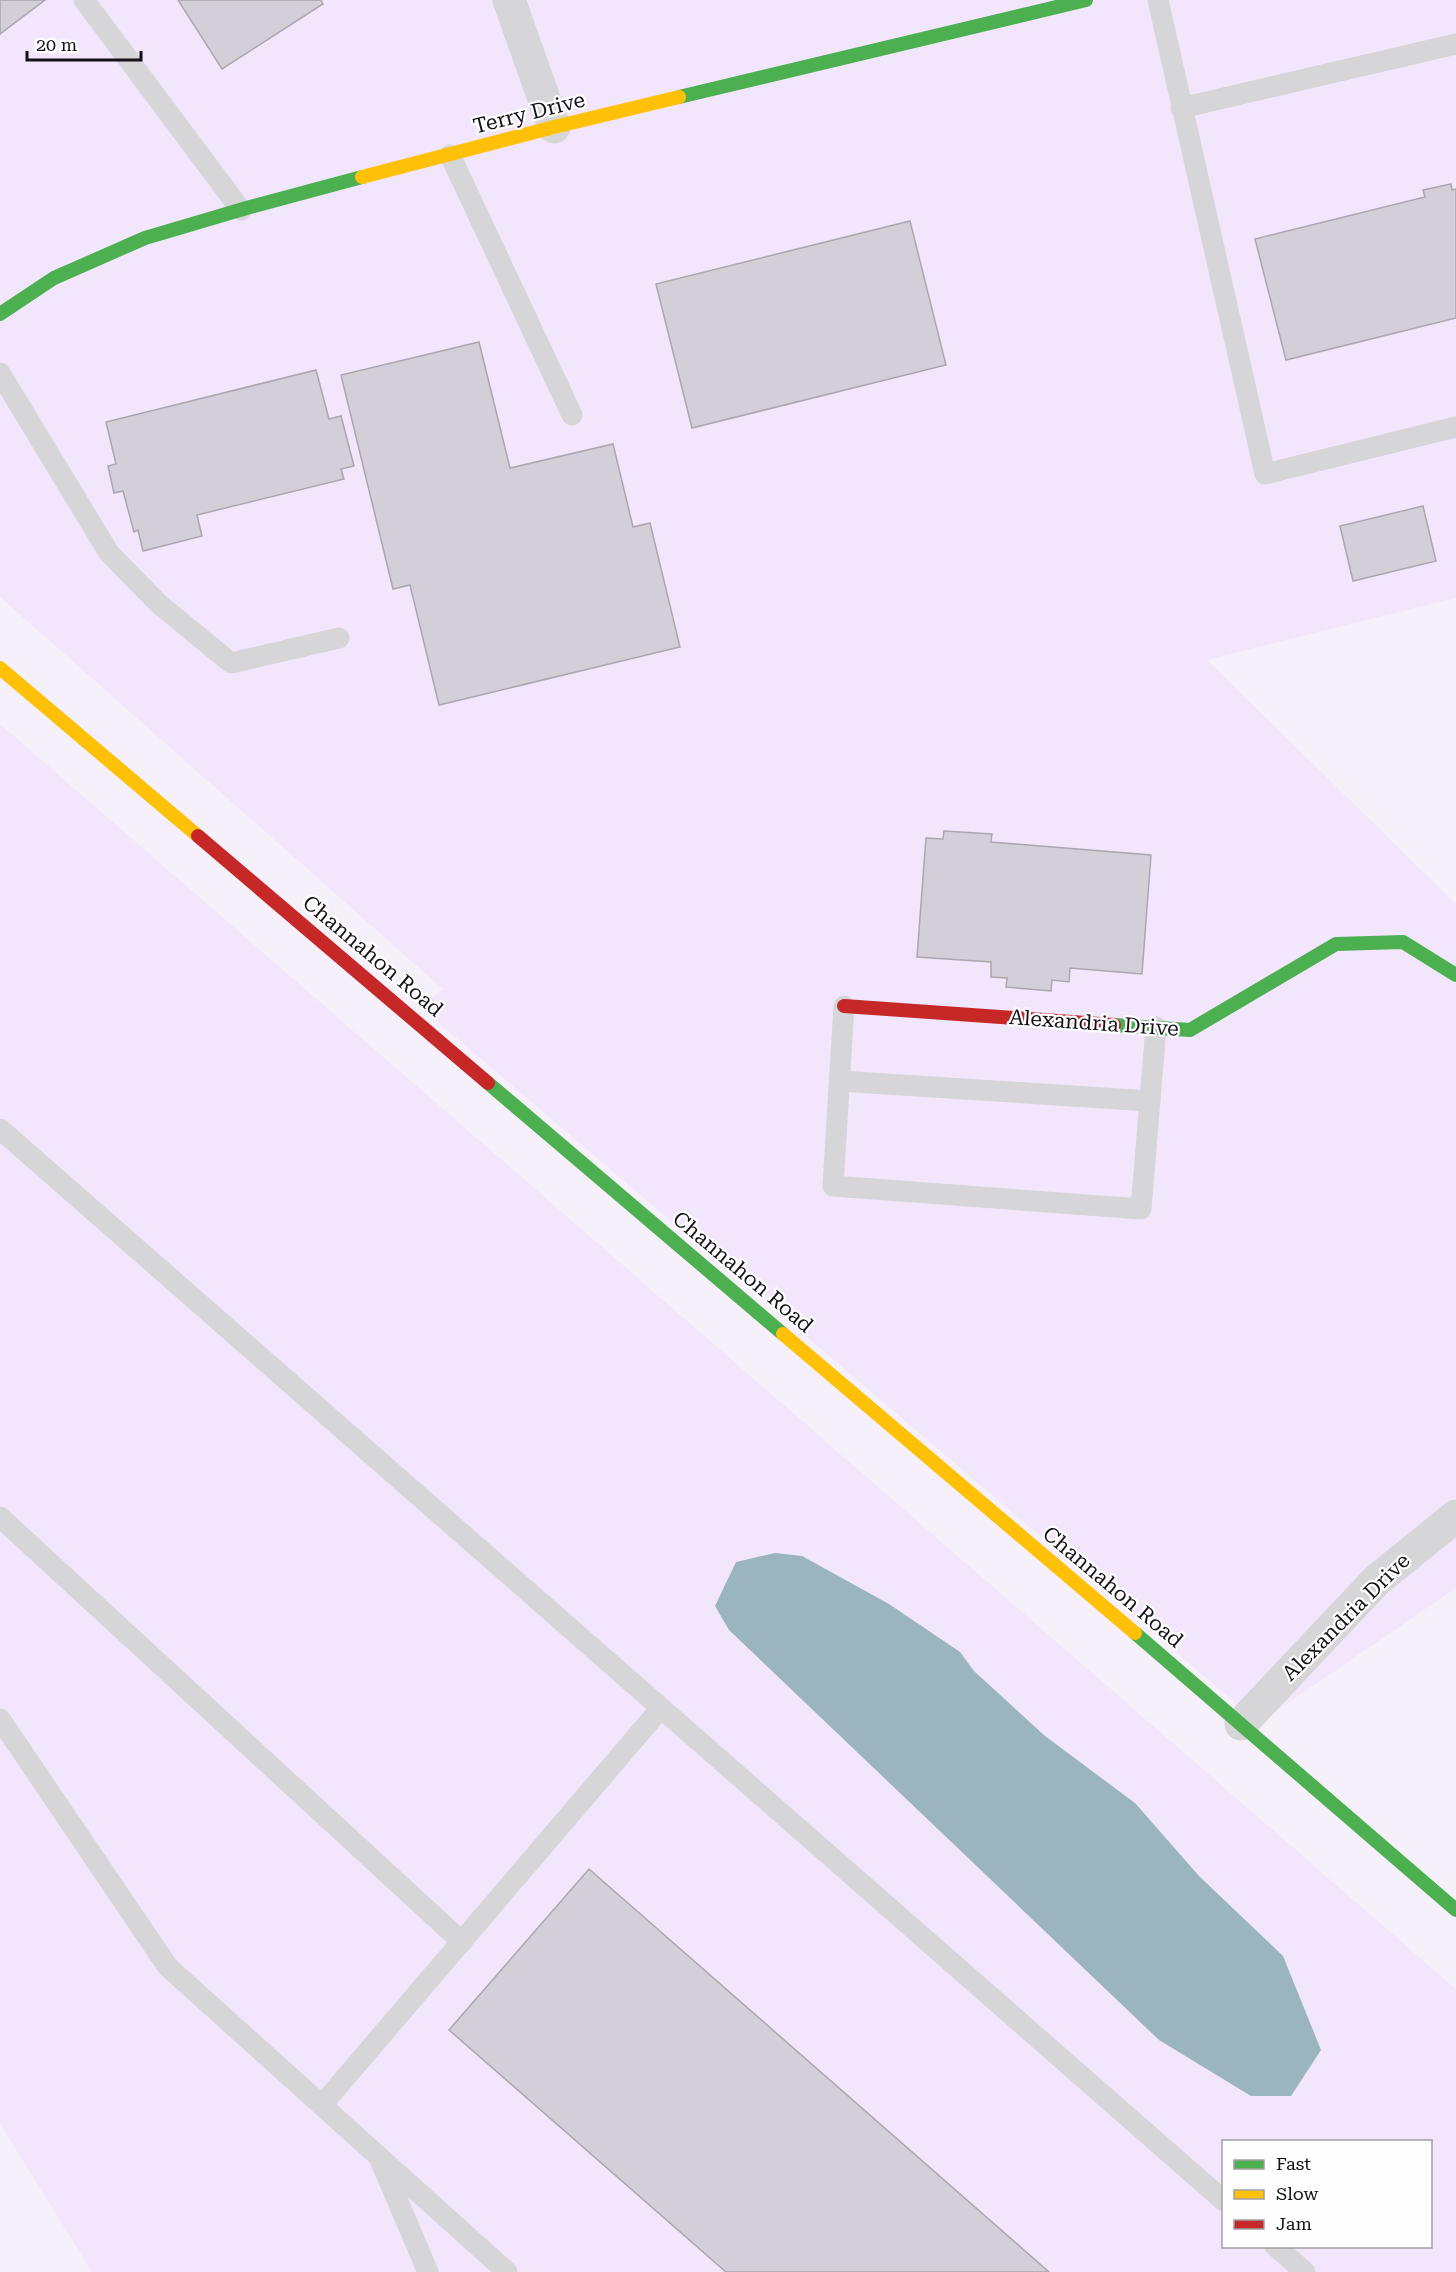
<svg xmlns="http://www.w3.org/2000/svg" width="1456" height="2272" font-family="'Roboto Serif',serif">
<rect width="100%" height="100%" fill="#f6f0fb"/>
<g fill="#f2e6fc" fill-rule="evenodd">
<path d="M0 0H1456V598L1207 660 1456 904V1588L1259 1723 420 1007 443 989 0 597Z"/>
<path d="M0 724 1456 1989V2272H92L0 2124ZM1224 2142H1430V2246H1224Z"/>
</g>
<path fill="#9ab4c0" d="M775 1553 802 1556 889 1604 960 1652 974 1671 1045 1736 1135 1803 1199 1876 1283 1956 1321 2050 1291 2096H1251L1159 2040 729 1630 715 1606 736 1562Z"/>
<g fill="#d3ced7" stroke="#aba6af" stroke-width="1.5">
<path d="M0 0H45L0 34Z"/>
<path d="M178 0H321L323 4 222 69Z"/>
<path d="M1451 184 1452 190 1456 189V318L1286 360 1255 239 1425 197 1423 190Z"/>
<path d="M910 221 946 365 692 428 656 284Z"/>
<path d="M479 342 510 468 613 444 633 527 650 523 680 647 439 705 410 585 393 589 341 375Z"/>
<path d="M316 370 329 419 341 416 354 466 341 469 344 479 197 515 202 536 143 551 138 530 134 532 123 491 114 493 108 466 116 464 106 422Z"/>
<path d="M1423 506 1436 561 1353 581 1340 526Z"/>
<path d="M944 831 992 834 991 842 1151 855 1142 974 1070 968 1069 982 1052 980 1051 991 1006 987 1007 978 991 977V962L917 957 926 838 943 839Z"/>
<path d="M589 1869 1049 2272H726L449 2030Z"/>
</g>
<g fill="none" stroke-linecap="round" stroke-linejoin="round">
<g stroke="#d6d5d7" stroke-width="21">
<path d="M84 0 241 210"/>
<path d="M1158 0 1265 474 1456 427"/>
<path d="M1181 108 1456 44"/>
<path d="M450 155 572 415"/>
<path d="M0 373 109 553 159 604 231 663 339 638"/>
<path d="M844 1006 833 1186 1141 1209 1156 1027"/>
<path d="M840 1081 1150 1101"/>
<path d="M0 1129 1224 2201"/>
<path d="M0 1517 462 1942"/>
<path d="M0 1719 168 1967 507 2272"/>
<path d="M322 2105 661 1708"/>
<path d="M381 2162 428 2272"/>
<path d="M1275 2246 1305 2272"/>
</g>
<g stroke="#d6d5d7" stroke-width="33">
<path d="M509 0 554 127"/>
<path d="M1241 1724 1377 1580 1456 1516"/>
</g>
<g stroke="#4caf50" stroke-width="14">
<path d="M679 97 1086 0"/>
<path d="M0 314 54 278 145 238 250 207 362 177"/>
<path d="M1114 1025 1190 1030 1336 944 1403 942 1456 975"/>
<path d="M488 1083 783 1334"/>
<path d="M1135 1633 1456 1910"/>
</g>
<g stroke="#ffc107" stroke-width="14">
<path d="M362 177 554 127 679 97"/>
<path d="M0 668 198 836"/>
<path d="M783 1334 1135 1633"/>
</g>
<g stroke="#c62828" stroke-width="14">
<path d="M198 836 488 1083"/>
<path d="M844 1006 1114 1025"/>
</g>
</g>
<g text-anchor="middle" dominant-baseline="central" stroke-width="4.5" stroke-linejoin="round" paint-order="stroke">
<g font-size="21" fill="#151119" stroke="#fefefe">
<text transform="translate(529 113) rotate(-14)">Terry Drive</text>
<text transform="translate(373 956) rotate(40)">Channahon Road</text>
<text transform="translate(1094 1023) rotate(4)">Alexandria Drive</text>
<text transform="translate(743 1272) rotate(40)">Channahon Road</text>
<text transform="translate(1113 1587) rotate(40)">Channahon Road</text>
<text transform="translate(1346 1617) rotate(-45)">Alexandria Drive</text>
</g>
</g>
<rect x="1222" y="2140" width="210" height="108" fill="#fefefe" stroke="#a19fa2" stroke-width="1.5"/>
<rect x="1234" y="2160" width="30" height="9" fill="#4caf50" stroke="#a19fa2" stroke-width="1.5"/>
<text x="1276" y="2170" font-size="18" fill="#151119">Fast</text>
<rect x="1234" y="2190" width="30" height="9" fill="#ffc107" stroke="#a19fa2" stroke-width="1.5"/>
<text x="1276" y="2200" font-size="18" fill="#151119">Slow</text>
<rect x="1234" y="2220" width="30" height="9" fill="#c62828" stroke="#a19fa2" stroke-width="1.5"/>
<text x="1276" y="2230" font-size="18" fill="#151119">Jam</text>
<path d="M27 51v9h114v-9" fill="none" stroke="#151119" stroke-width="3"/>
<text x="36" y="51" font-size="18" fill="#151119" stroke="#fefefe" stroke-width="4.5" paint-order="stroke">20 m</text>
</svg>
